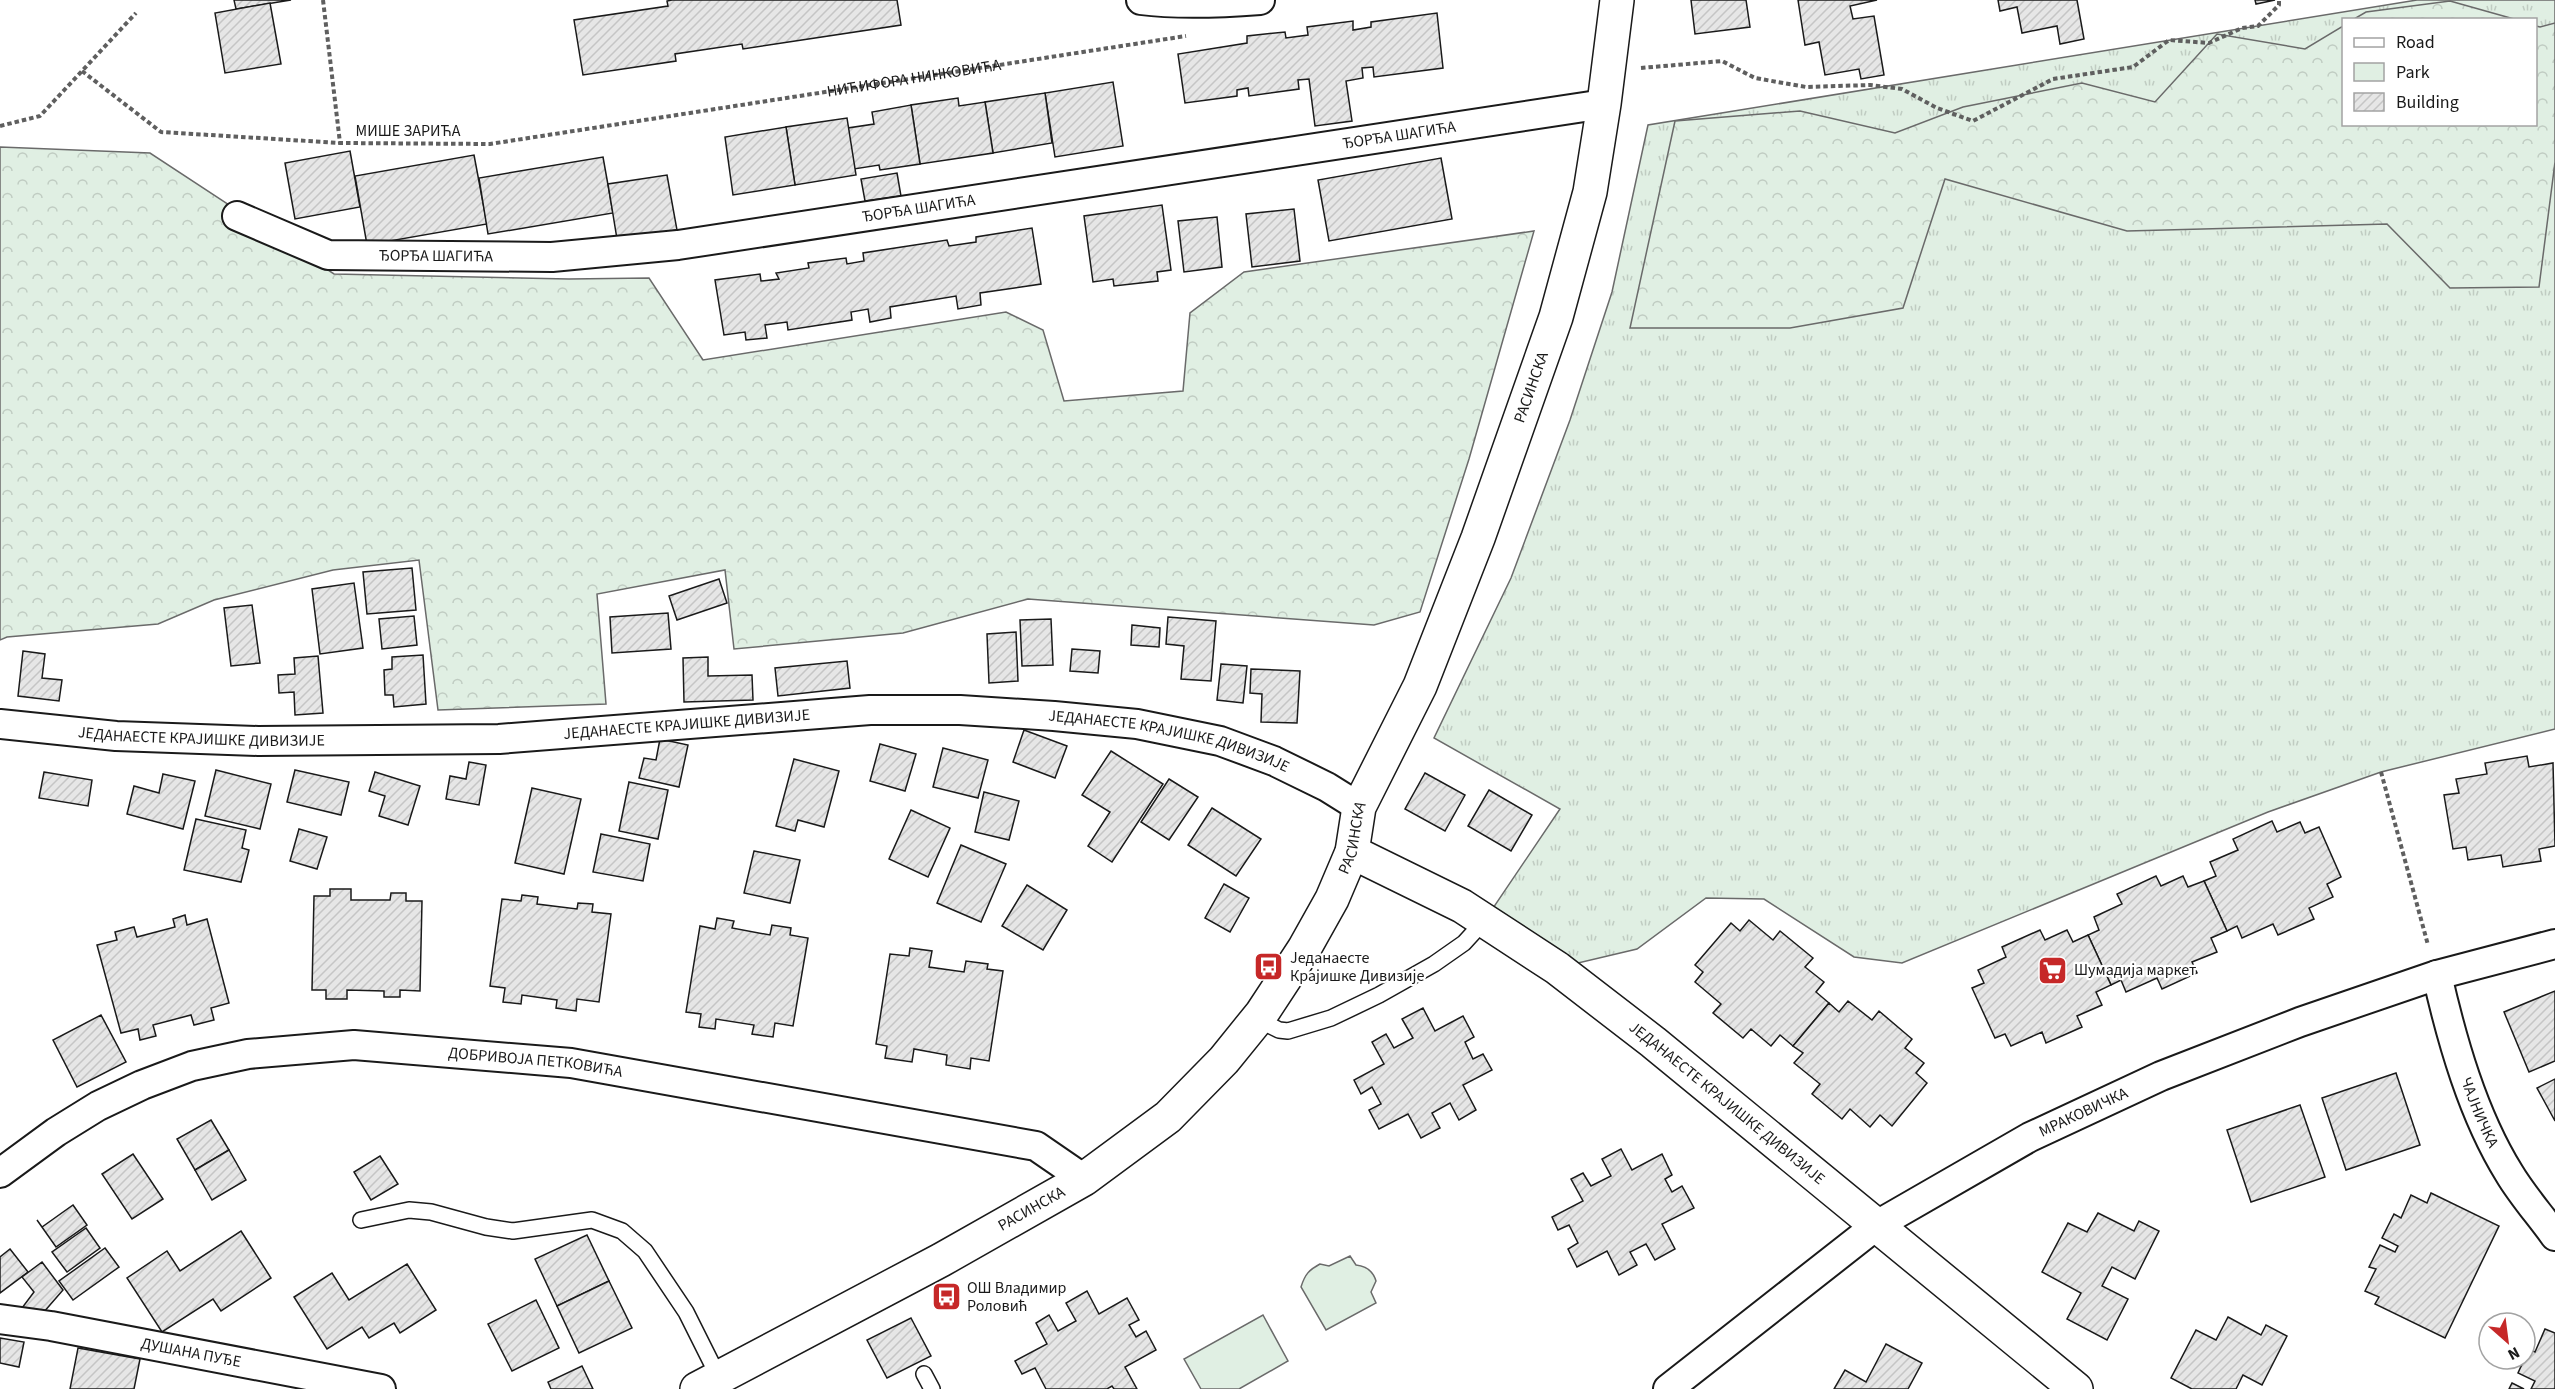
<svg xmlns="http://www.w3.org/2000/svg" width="2555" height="1389" font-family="'Source Sans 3',sans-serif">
<defs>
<pattern id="grass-tufts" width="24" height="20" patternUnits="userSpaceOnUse" patternTransform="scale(1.5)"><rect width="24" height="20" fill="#e0efe3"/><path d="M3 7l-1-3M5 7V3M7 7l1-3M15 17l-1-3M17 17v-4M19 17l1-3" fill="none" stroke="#c0ccc2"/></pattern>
<pattern id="forest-crowns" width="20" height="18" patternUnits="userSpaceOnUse" patternTransform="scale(1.5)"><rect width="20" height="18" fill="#e0efe3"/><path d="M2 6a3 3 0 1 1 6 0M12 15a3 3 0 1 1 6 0" fill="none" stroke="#c0ccc2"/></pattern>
<pattern id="building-hatch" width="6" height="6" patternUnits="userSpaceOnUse" patternTransform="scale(1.5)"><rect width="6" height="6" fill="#e6e6e6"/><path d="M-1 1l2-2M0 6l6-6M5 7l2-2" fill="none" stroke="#c5c5c5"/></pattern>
</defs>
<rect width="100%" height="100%" fill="#fff"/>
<path fill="url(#grass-tufts)" stroke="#6a6a6a" stroke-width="1.5" fill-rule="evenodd" d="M2417 0H2555V729L2381 772 2268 812 1902 963 1854 957 1764 899 1706 898 1637 949 1557 968 1491 911 1560 809 1434 738 1511 578 1570 420 1612 292 1648 125ZM2344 20H2536V124H2344Z"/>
<g fill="url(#forest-crowns)" stroke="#6a6a6a" stroke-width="1.5">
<path d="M2450 1 2514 19H2354L2366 12Z"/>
<path d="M2555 23V162L2539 287 2450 288 2387 224 2127 231 1945 179 1903 308 1790 328H1630L1675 121 1800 111 1895 133 1963 107 2082 83 2155 102 2217 34 2305 49 2343 26 2344 124H2536V26L2540 27Z"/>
<path d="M0 147 150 153 334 274 569 279 649 278 703 360 1006 312 1043 330 1064 401 1183 391 1190 313 1244 272 1534 231 1469 459 1420 612 1374 625 1028 599 903 633 734 649 725 570 597 594 606 704 438 710 419 560 333 570 214 600 158 624 7 637 0 640Z"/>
</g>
<g fill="#e0efe3" stroke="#6a6a6a" stroke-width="1.5">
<path d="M1350 1256 1356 1265C1366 1266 1373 1271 1376 1281L1371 1292 1376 1303 1326 1330 1301 1287C1305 1274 1309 1270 1320 1264L1329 1266Z"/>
<path d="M1263 1315 1288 1361 1239 1389H1201L1184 1359Z"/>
</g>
<g fill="url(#building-hatch)" stroke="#1a1a1a" stroke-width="1.5">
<path d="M234 0H291L236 9Z"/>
<path d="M897 0 901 25 743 49 742 44 675 54 676 61 583 75 574 20 668 6 667 1 672 0Z"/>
<path d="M1691 0H1746L1750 27 1695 34Z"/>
<path d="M1798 0H1877L1850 6 1853 19 1874 16 1884 75 1861 79 1859 69 1825 75 1819 42 1805 45Z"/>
<path d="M1998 0H2077L2084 39 2060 44 2057 26 2022 33 2017 7 2000 11Z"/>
<path d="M2255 0H2275L2256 4Z"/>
<path d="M270 3 281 64 225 73 215 13Z"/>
<path d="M1437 13 1443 68 1374 77 1373 67 1362 68 1363 78 1346 81 1352 121 1315 126 1309 79 1298 80 1299 89 1249 96 1248 88 1237 90V96L1185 103 1178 54 1247 43V36L1285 32 1286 38 1308 35 1307 27 1353 21V30L1371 27V22Z"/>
<path d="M1113 82 1123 146 1055 157 1045 93Z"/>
<path d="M1045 93 1052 143 993 153 985 102Z"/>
<path d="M958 98 959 106 985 102 993 153 920 164 911 105Z"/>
<path d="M911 105 920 164 880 170 879 165 854 169 848 128 874 124 872 112Z"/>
<path d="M847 118 856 175 795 185 786 127Z"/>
<path d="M786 127 795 185 733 195 725 137Z"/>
<path d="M350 151 360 207 295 219 285 163Z"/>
<path d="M474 155 487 224 367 245 355 176Z"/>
<path d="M603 157 613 213 488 234 479 178Z"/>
<path d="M1441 158 1452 219 1329 241 1318 180Z"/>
<path d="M897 173 901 196 865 201 861 179Z"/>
<path d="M667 175 677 230 617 239 608 184Z"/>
<path d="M1162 205 1171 270 1157 272 1158 281 1114 286 1113 279 1093 282 1084 216Z"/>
<path d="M1294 209 1300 261 1252 267 1246 214Z"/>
<path d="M1217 217 1222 267 1184 272 1178 221Z"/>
<path d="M1032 228 1041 284 980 293 981 305 958 309 956 296 890 307 891 318 870 322 868 309 851 312 852 320 788 330 787 322 765 325 767 338 746 340 745 332 724 335 715 280 760 274 761 281 779 279 776 273 809 268 808 263 846 258 847 264 864 261 863 253 947 240 949 246 976 242V237Z"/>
<path d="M412 568 416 610 367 614 363 572Z"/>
<path d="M719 579 727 603 677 620 669 596Z"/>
<path d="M354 583 363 648 320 654 312 589Z"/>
<path d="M252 605 260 663 231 666 224 608Z"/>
<path d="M668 613 671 649 612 653 610 617Z"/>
<path d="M414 616 417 645 382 649 379 619Z"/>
<path d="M1168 617 1216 621 1211 681 1181 679 1184 646 1166 644Z"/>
<path d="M1051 619 1053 665 1022 666 1020 620Z"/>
<path d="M1132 625 1160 628 1159 647 1131 645Z"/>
<path d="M1016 632 1018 681 989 683 987 634Z"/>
<path d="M1072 649 1100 651 1098 673 1070 671Z"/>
<path d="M23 651 45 654 42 678 62 680 59 701 18 696Z"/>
<path d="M423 655 426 704 394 707 393 695H385L384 670 392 669V657Z"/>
<path d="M318 656 323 713 295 715 294 692 279 693 278 675 295 674 294 658Z"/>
<path d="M708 657V676L752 675 753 700 684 702 683 658Z"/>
<path d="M847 661 850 688 778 696 775 668Z"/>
<path d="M1221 664 1247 666 1243 703 1217 700Z"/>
<path d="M1251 669 1300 671 1297 723 1261 722 1262 694 1250 693Z"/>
<path d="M1024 730 1067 746 1055 778 1013 762Z"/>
<path d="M660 739 688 745 679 787 639 778 644 758 656 760Z"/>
<path d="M880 744 916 754 905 791 870 781Z"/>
<path d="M943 748 988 760 978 798 933 787Z"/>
<path d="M1111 751 1163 784 1112 862 1088 846 1110 812 1082 795Z"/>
<path d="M2527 756 2529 767 2553 763 2555 846 2539 849 2541 861 2521 864 2503 867 2501 855 2468 860 2466 847 2453 849 2444 795 2459 793 2456 779 2487 774 2485 763Z"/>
<path d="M794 759 839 771 824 827 798 820 795 831 776 826Z"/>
<path d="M469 762 486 765 479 805 446 799 450 776 466 779Z"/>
<path d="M216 770 271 784 260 829 205 816Z"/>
<path d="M295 770 349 782 341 815 287 802Z"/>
<path d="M44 772 92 780 88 806 39 798Z"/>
<path d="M375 772 420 786 408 825 379 816 385 796 369 791Z"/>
<path d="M1425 773 1465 795 1445 831 1405 809Z"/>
<path d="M163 774 195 781 183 829 127 814 134 786 159 793Z"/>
<path d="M1169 779 1198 797 1169 840 1141 822Z"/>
<path d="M629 782 668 790 658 839 619 831Z"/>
<path d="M532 788 581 799 564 874 515 863Z"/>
<path d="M1489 790 1532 815 1511 851 1468 826Z"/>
<path d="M984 792 1019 801 1009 840 975 832Z"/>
<path d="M1212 808 1261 839 1236 876 1188 845Z"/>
<path d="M911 810 950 828 928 877 889 859Z"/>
<path d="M196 819 246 830 242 848 249 850 241 882 184 870Z"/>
<path d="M2272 821 2277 832 2300 822 2305 833 2319 827 2341 877 2327 884 2333 897 2309 908 2314 919 2278 935 2273 924 2242 938 2237 926 2227 931 2204 881 2216 876 2210 862 2238 850 2233 839Z"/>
<path d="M299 829 327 837 317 869 290 861Z"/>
<path d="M601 834 650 844 643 881 593 872Z"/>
<path d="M961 845 1006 864 981 922 937 903Z"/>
<path d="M754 851 800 860 790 903 744 893Z"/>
<path d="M2156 876 2161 886 2183 876 2188 887 2204 881 2227 931 2211 938 2217 952 2192 962 2197 973 2162 989 2157 978 2126 992 2121 980 2111 985 2088 935 2099 930 2094 917 2122 904 2117 894Z"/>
<path d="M1224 884 1249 898 1230 932 1205 918Z"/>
<path d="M1027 885 1067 910 1043 950 1002 926Z"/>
<path d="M330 889H351V900H390L391 893H406V901H422L420 991 400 990V997H384V991L347 990V999H326V990H312L314 896H330Z"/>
<path d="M522 895 538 897 537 904 577 909 578 903 593 904 592 912 611 914 599 1002 577 999 576 1011 556 1008 557 1000 522 995 521 1004 503 1002 505 988 490 986 502 899 521 901Z"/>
<path d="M185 915 187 925 207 919 229 1003 211 1008 214 1020 194 1025 191 1015 153 1025 156 1036 140 1040 138 1029 121 1033 97 945 117 940 115 932 134 927 137 937 175 927 173 919Z"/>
<path d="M717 918 734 921 732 928 770 935 772 925 791 928 790 935 808 938 793 1026 775 1023 773 1037 752 1034 754 1025 716 1019 715 1029 699 1027 701 1014 686 1012 700 926 715 929Z"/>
<path d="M1749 920 1773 940 1780 931 1813 958 1805 967 1824 982 1816 992 1829 1003 1793 1046 1780 1035 1771 1046 1751 1029 1743 1038 1713 1013 1721 1004 1695 982 1703 972 1695 965 1731 923 1740 931Z"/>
<path d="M2040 930 2045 940 2067 930 2073 942 2088 935 2111 985 2096 992 2102 1005 2077 1016 2082 1027 2046 1043 2042 1032 2011 1046 2005 1034 1995 1038 1972 988 1984 983 1978 970 2006 957 2002 947Z"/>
<path d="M910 948 932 951 929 967 964 972 966 961 988 964 987 969 1003 971 989 1061 971 1058 970 1069 946 1065 947 1055 914 1049 912 1062 885 1058 887 1046 876 1044 890 954 909 956Z"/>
<path d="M2555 991V1061L2529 1072 2504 1012Z"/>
<path d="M1848 1001 1872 1020 1879 1011 1912 1039 1905 1048 1924 1063 1916 1073 1927 1083 1892 1126 1880 1115 1870 1127 1850 1109 1842 1119 1812 1094 1820 1084 1794 1063 1803 1053 1793 1046 1829 1003 1839 1012Z"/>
<path d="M1423 1008 1435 1031 1463 1016 1474 1037 1465 1042 1473 1059 1483 1054 1492 1070 1463 1085 1476 1110 1459 1120 1450 1103 1432 1113 1440 1128 1421 1138 1408 1114 1379 1129 1369 1110 1381 1104 1372 1087 1361 1094 1354 1080 1384 1064 1372 1042 1386 1034 1394 1048 1413 1038 1402 1019Z"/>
<path d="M101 1015 126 1062 77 1087 53 1040Z"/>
<path d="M2396 1073 2420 1145 2346 1170 2322 1098Z"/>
<path d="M2555 1079V1121L2537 1088Z"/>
<path d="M2300 1105 2325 1177 2251 1202 2227 1130Z"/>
<path d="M211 1120 229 1150 195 1170 177 1139Z"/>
<path d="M1621 1149 1632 1170 1662 1154 1672 1175 1665 1179 1672 1192 1682 1186 1694 1208 1662 1224 1675 1249 1655 1260 1646 1244 1630 1252 1637 1265 1619 1275 1607 1251 1577 1267 1568 1249 1578 1243 1569 1225 1558 1230 1552 1217 1583 1201 1571 1179 1583 1173 1591 1186 1611 1176 1602 1159Z"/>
<path d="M229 1150 246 1180 212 1200 195 1170Z"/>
<path d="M133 1154 163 1199 132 1219 102 1174Z"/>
<path d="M380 1156 398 1184 371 1200 354 1172Z"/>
<path d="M2431 1193 2499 1226 2445 1338 2375 1304 2379 1297 2365 1291 2376 1269 2369 1267 2380 1245 2395 1252 2398 1246 2382 1238 2394 1214 2401 1218 2411 1195 2427 1203Z"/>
<path d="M73 1205 87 1225 56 1247 37 1220 42 1227Z"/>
<path d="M2098 1213 2134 1231 2139 1221 2159 1231 2135 1279 2112 1267 2102 1286 2128 1299 2107 1340 2067 1319 2081 1293 2042 1272 2068 1223 2087 1232Z"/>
<path d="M86 1228 100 1248 67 1272 52 1252Z"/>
<path d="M241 1231 271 1278 221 1311 213 1299 162 1332 127 1278 167 1251 180 1271Z"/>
<path d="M587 1235 609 1281 557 1306 535 1259Z"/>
<path d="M105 1248 119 1267 73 1300 59 1281Z"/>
<path d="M10 1249 28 1272 0 1293V1257Z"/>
<path d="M42 1262 63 1290 36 1321 19 1312 34 1292 22 1277Z"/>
<path d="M407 1264 436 1310 400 1333 394 1323 369 1338 362 1327 327 1349 294 1297 332 1273 349 1300Z"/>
<path d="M609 1281 632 1328 579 1353 557 1306Z"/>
<path d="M1087 1291 1099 1314 1127 1298 1139 1320 1129 1325 1136 1337 1146 1331 1156 1350 1125 1367 1137 1389H1114L1112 1386 1107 1389H1046L1035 1368 1022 1374 1015 1361 1047 1344 1036 1323 1049 1315 1058 1331 1076 1321 1066 1303Z"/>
<path d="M536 1300 559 1348 512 1371 488 1324Z"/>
<path d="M2228 1317 2261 1335 2266 1325 2287 1336 2262 1385 2243 1375 2236 1389H2192L2171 1378 2196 1330 2216 1340Z"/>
<path d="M911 1318 931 1356 887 1378 867 1340Z"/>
<path d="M2545 1329 2555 1333V1389H2531L2535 1381 2518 1373 2529 1349 2535 1352Z"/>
<path d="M0 1338 24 1342 19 1367 0 1363Z"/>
<path d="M1886 1344 1922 1363 1908 1389H1834L1845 1370 1866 1382Z"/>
<path d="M78 1348 140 1359 134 1389H70Z"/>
<path d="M582 1366 593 1389H551L548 1382Z"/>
<path d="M2512 1383 2524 1389H2509Z"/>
</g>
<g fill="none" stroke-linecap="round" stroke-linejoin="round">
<defs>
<g id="lane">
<path d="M1257 1019 1279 1030 1288 1031 1331 1018 1379 995 1434 964 1464 943 1485 920"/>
<path d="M361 1220 409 1210 431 1212 486 1227 513 1231 592 1220 622 1231 645 1251 686 1312 719 1378"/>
<path d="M924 1374 932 1389"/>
</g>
<g id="street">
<path d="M1141 0C1180 5 1221 3 1260 0"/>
<path id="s2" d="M237 216 328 255 552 257 678 245 1604 104"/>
<path id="s3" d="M0 724 116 736 258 741 499 739 870 710H960L1054 716 1137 724 1220 741 1274 761 1327 787 1359 807"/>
<path id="s4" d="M2437 975C2452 1041 2473 1115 2509 1173 2522 1195 2540 1215 2555 1236"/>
<path id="s5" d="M0 1173 56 1132 98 1106 142 1085 192 1066 248 1054 354 1045 571 1063 1036 1146 1084 1179"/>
<path id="s6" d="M0 1319 51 1326 381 1389"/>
<path id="s7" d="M1668 1389 1877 1225 2030 1137 2161 1076 2300 1022 2437 975 2555 944"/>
</g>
<g id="secondary">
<path id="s8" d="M1352 852 1462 906 1557 968 1653 1042 2076 1389"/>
<path id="s9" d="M697 1389 941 1260 1084 1179 1168 1117 1224 1060 1262 1013 1304 949 1332 899 1352 852 1359 807 1420 686 1478 538 1556 317 1590 192 1604 104 1617 0"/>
</g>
</defs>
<use href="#lane" stroke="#1a1a1a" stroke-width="18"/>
<use href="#street" stroke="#1a1a1a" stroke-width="32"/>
<use href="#secondary" stroke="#1a1a1a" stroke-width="36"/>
<g stroke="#5f5f5f" stroke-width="4" stroke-dasharray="4.5 3" stroke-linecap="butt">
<path id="s1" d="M323 0 340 143 490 144 1186 36"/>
<path d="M1641 68 1722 61 1755 78 1806 87 1870 85 1902 89 1937 108 1973 121 2053 79 2133 67 2169 40 2209 43 2242 28 2258 26 2279 5V0"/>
<path d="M82 71 161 132 340 143"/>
<path d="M0 126 40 116 136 13"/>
<path d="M2381 772 2428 945"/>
</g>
<use href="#lane" stroke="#fff" stroke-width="15"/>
<use href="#street" stroke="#fff" stroke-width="28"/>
<use href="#secondary" stroke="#fff" stroke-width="33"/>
</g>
<defs>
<symbol id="bus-square" viewBox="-11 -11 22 22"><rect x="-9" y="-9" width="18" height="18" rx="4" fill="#c62828" stroke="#fff"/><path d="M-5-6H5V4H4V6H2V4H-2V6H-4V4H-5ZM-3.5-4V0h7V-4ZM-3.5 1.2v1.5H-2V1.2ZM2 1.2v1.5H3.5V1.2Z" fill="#fff"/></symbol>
<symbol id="supermarket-square" viewBox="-11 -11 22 22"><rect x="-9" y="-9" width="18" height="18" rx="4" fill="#c62828" stroke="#fff"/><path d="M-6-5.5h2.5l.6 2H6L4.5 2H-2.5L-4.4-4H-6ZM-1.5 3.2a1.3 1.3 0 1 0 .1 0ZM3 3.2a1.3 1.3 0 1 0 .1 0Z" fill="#fff"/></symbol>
</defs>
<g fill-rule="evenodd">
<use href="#bus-square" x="1252" y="950" width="33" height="33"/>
<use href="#supermarket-square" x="2036" y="954" width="33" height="33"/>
<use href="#bus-square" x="930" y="1280" width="33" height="33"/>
</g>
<g text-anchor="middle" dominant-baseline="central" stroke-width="4.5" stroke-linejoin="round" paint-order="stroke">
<g font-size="16" fill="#1a1a1a" stroke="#fff">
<text stroke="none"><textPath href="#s1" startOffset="723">НИЋИФОРА НИНКОВИЋА</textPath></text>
<text x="408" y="131">МИШЕ ЗАРИЋА</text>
<text stroke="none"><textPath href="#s2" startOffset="1179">ЂОРЂА ШАГИЋА</textPath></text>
<text stroke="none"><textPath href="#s2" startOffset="693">ЂОРЂА ШАГИЋА</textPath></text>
<text stroke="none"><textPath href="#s2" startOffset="207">ЂОРЂА ШАГИЋА</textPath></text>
<text stroke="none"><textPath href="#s9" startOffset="1370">РАСИНСКА</textPath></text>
<text stroke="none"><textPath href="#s3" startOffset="688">ЈЕДАНАЕСТЕ КРАЈИШКЕ ДИВИЗИЈЕ</textPath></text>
<text stroke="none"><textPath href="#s3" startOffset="202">ЈЕДАНАЕСТЕ КРАЈИШКЕ ДИВИЗИЈЕ</textPath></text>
<text stroke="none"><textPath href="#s3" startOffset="1174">ЈЕДАНАЕСТЕ КРАЈИШКЕ ДИВИЗИЈЕ</textPath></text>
<text stroke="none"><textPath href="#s9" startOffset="884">РАСИНСКА</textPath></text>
<text stroke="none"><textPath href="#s5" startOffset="567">ДОБРИВОЈА ПЕТКОВИЋА</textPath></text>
<text stroke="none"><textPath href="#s8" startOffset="453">ЈЕДАНАЕСТЕ КРАЈИШКЕ ДИВИЗИЈЕ</textPath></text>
<text stroke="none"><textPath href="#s7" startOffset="501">МРАКОВИЧКА</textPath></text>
<text stroke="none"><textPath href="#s4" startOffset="144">ЧАЈНИЧКА</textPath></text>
<text stroke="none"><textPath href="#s9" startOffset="380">РАСИНСКА</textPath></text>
<text stroke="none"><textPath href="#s6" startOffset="194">ДУШАНА ПУЂЕ</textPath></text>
</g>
<g font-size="16" fill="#1a1a1a" stroke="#fff" text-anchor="start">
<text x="1290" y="958">Једанаесте<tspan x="1290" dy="18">Крајишке Дивизије</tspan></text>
<text x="2074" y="970">Шумадија маркет</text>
<text x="967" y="1288">ОШ Владимир<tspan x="967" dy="18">Роловић</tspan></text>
</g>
</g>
<rect x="2342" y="18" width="195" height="108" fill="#ffffff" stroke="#a3a3a3" stroke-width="1.5"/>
<rect x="2354" y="38" width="30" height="9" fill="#ffffff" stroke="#a3a3a3" stroke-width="1.5"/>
<text x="2396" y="48" font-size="18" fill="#1a1a1a">Road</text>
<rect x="2354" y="63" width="30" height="18" fill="#e0efe3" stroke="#a3a3a3" stroke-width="1.5"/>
<text x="2396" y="78" font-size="18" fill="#1a1a1a">Park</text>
<rect x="2354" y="93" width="30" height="18" fill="url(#building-hatch)" stroke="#a3a3a3" stroke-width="1.5"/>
<text x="2396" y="108" font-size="18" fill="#1a1a1a">Building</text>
<g transform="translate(2507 1341) rotate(152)"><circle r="28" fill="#ffffff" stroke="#a3a3a3" stroke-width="1.5"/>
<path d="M0-4.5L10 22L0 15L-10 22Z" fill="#c62828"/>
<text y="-9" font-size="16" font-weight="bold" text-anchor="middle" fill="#1a1a1a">N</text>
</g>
</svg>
